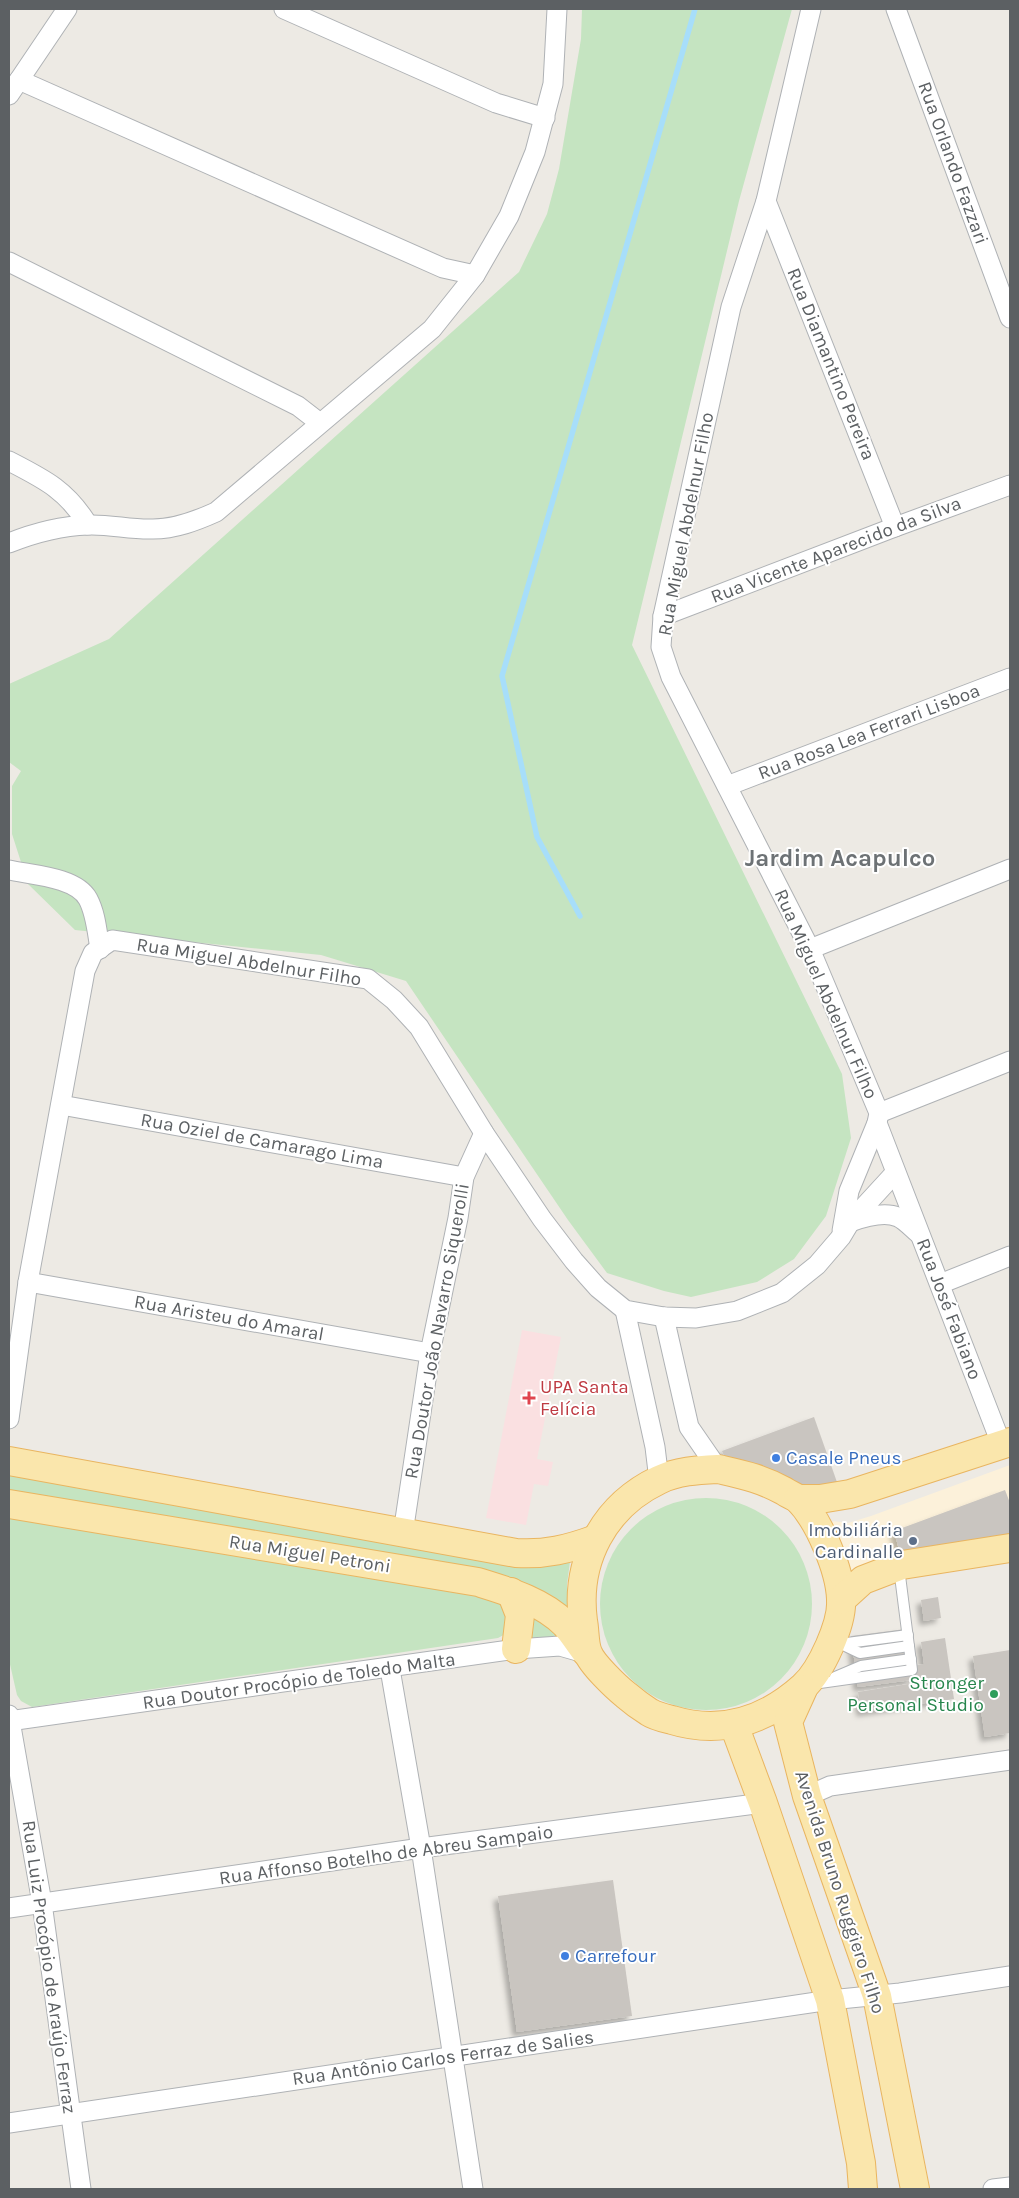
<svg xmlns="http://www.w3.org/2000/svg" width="1019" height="2198" font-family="Karla,sans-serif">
<defs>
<filter id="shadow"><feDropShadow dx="-4.5" dy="4.5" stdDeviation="2.5" flood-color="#0004"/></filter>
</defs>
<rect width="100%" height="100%" fill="#edeae4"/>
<path fill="#fcf1da" d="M1010 1465V1537L844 1583 830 1531 833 1521 848 1523 871 1516Z"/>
<path fill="#fae0e1" d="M522 1330 561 1337 537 1459 553 1462 548 1486 534 1484 526 1525 486 1518Z"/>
<g fill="#c5e4c1">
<path d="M582 9H792L739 201 632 645 842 1074 851 1138 826 1216 794 1259 757 1282 691 1297 664 1291 607 1273 568 1220 406 981 321 955 75 930 28 884 12 834V786L21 771 9 762V684L109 639 519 272 547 214 559 169 581 39Z"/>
<path d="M9 1472 537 1566H551L568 1560 570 1562 567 1584V1609L557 1611 9 1493Z"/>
<circle cx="706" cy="1604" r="106"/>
<path d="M15 1516 474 1591 506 1603 507 1633 498 1638 32 1707 21 1701 17 1695 9 1660V1519Z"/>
<path d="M526 1612 561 1634 557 1637 525 1639Z"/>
</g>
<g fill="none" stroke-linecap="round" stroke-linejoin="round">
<path stroke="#a7defa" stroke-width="5.5" d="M580 916 537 837 502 676 695 9"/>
</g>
<g fill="#c9c5c0" filter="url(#shadow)">
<path d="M814 1417 838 1485 813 1494 728 1465 722 1451Z"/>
<path d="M1005 1490 1010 1503V1534L901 1557 894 1531Z"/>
<path d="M938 1597 941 1618 924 1621 921 1600Z"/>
<path d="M905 1629 912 1680 858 1687 851 1636Z"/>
<path d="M945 1638 954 1699 861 1712 858 1692 915 1683 913 1666 924 1664 921 1642Z"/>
<path d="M1010 1650V1733L985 1737 973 1656Z"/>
<path d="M613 1880 632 2016 517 2032 498 1896Z"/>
</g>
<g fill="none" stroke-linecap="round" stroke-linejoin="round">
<defs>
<g id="service">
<path d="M841 1644 860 1653 909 1646"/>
<path d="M832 1645 908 1635"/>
<path d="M835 1677 861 1666 911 1659"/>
<path d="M813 1684 912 1670 899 1568"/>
</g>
<g id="minor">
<path d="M284 9 496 103 545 118"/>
<path d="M811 9 766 201 731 307 663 616 661 647 671 677 810 949 879 1113 877 1123 1002 1446"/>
<path d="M896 9 1010 318"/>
<path d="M19 80 443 268 475 275"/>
<path d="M9 95 67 9"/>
<path d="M766 201 895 527"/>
<path d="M9 262 298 406 320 423"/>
<path d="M9 461C44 479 67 490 88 525"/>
<path d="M9 543C34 533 60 526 88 525 110 524 131 530 153 529 175 529 196 521 216 512L432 329 475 275 509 216 535 152 553 84 557 9"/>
<path d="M663 616 895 527 1010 485"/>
<path d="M727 786 1010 678"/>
<path d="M9 870C32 875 76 877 88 899 96 914 97 932 100 949"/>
<path d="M810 949 1010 869"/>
<path d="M61 1105 464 1177"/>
<path d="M879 1113 1010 1061"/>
<path d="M850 1222C864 1217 884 1211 898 1217 905 1220 912 1228 918 1233"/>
<path d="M842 1231 849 1191 877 1123"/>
<path d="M28 1282 430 1353"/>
<path d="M940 1284 1010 1256"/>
<path d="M625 1310 655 1447 659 1480"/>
<path d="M664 1317 689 1427 718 1469"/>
<path d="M9 1419 28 1282 85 971 93 953 112 940 368 979 394 1000 419 1027 484 1133 542 1219 574 1261 598 1288 625 1310 664 1317 696 1318 737 1311 782 1293 817 1265 841 1237 850 1222 895 1173"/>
<path d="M403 1533 430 1353 458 1218 464 1177 484 1133"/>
<path d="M390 1669 421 1848 473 2189"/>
<path d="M9 1715 42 1903 81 2189"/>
<path d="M9 1721 516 1649 560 1646 588 1654"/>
<path d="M807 1796 830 1786 1010 1760"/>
<path d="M9 1908 421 1848 763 1803"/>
<path d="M9 2123 830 2000 900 1993 1010 1976"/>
<path d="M993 2189 1010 2187"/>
</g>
<g id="primary">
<path d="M9 1461 516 1553C545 1555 569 1549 596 1539"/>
<path d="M718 1469C744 1475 760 1478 784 1491 788 1494 794 1496 798 1499 819 1520 840 1570 841 1599 843 1623 821 1671 803 1687 765 1721 721 1735 672 1720 664 1718 655 1716 649 1712 641 1707 633 1701 626 1695 616 1687 592 1664 588 1653 584 1644 585 1630 583 1621 575 1561 604 1506 659 1480 677 1471 698 1470 718 1469Z"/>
<path d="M798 1499H820L850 1494 1010 1442"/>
<path d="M9 1504 478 1582C507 1591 542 1601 565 1624 573 1633 579 1643 586 1652"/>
<path d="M511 1592 520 1615 516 1649"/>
<path d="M841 1600 863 1580 902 1565 1010 1548"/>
<path d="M803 1689 788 1722 807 1796 877 1996 915 2189"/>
<path d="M734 1725 763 1803 830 2000 861 2163 863 2189"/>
</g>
</defs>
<use href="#service" stroke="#afb2b5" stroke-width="12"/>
<use href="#minor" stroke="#afb2b5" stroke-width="21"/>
<use href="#primary" stroke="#e9b560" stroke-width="30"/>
<use href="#service" stroke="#fff" stroke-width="10"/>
<use href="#minor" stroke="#fff" stroke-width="19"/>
<use href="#primary" stroke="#fae6ac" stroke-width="28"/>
</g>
<path fill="#e0444e" stroke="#fff" stroke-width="2" d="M526.5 1390.5h5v5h5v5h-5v5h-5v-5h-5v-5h5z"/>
<g fill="#3f7fe0" stroke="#fff" stroke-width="2">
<circle cx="776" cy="1458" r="5"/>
<circle cx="565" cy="1956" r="5"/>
</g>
<circle fill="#5c6f8a" stroke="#fff" stroke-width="2" cx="913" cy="1541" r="5"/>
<circle fill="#2e9e5b" stroke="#fff" stroke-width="2" cx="994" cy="1694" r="5"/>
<g text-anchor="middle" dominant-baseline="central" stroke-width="4" stroke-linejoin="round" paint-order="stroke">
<g font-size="19" fill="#5c6063" stroke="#fff">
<text transform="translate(953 163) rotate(70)">Rua Orlando Fazzari</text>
<text transform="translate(831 364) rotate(68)">Rua Diamantino Pereira</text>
<text transform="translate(686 524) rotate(-79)">Rua Miguel Abdelnur Filho</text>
<text transform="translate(836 550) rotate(-21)">Rua Vicente Aparecido da Silva</text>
<text transform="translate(869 732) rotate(-21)">Rua Rosa Lea Ferrari Lisboa</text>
<text transform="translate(249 962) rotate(9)">Rua Miguel Abdelnur Filho</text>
<text transform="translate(826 994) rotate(66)">Rua Miguel Abdelnur Filho</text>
<text transform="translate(262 1141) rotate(10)">Rua Oziel de Camarago Lima</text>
<text transform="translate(949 1309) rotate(69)">Rua José Fabiano</text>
<text transform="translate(229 1318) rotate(10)">Rua Aristeu do Amaral</text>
<text transform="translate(437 1331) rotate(-80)">Rua Doutor João Navarro Siquerolli</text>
<text transform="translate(310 1554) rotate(9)">Rua Miguel Petroni</text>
<text transform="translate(299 1681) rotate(-8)">Rua Doutor Procópio de Toledo Malta</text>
<text transform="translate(386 1855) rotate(-8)">Rua Affonso Botelho de Abreu Sampaio</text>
<text transform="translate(840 1892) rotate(72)">Avenida Bruno Ruggiero Filho</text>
<text transform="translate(49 1967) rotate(82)">Rua Luiz Procópio de Araújo Ferraz</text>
<text transform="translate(443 2058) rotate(-8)">Rua Antônio Carlos Ferraz de Salies</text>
</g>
<g font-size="19" fill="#be3a42" stroke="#fff" text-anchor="start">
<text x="540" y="1387">UPA Santa<tspan x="540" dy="22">Felícia</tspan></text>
</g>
<g font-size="19" fill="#366cbe" stroke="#fff" text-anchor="start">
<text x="786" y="1458">Casale Pneus</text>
<text x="575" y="1956">Carrefour</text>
</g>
<g font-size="19" fill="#4e5e75" stroke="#fff" text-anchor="end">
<text x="903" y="1530">Imobiliária<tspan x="903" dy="22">Cardinalle</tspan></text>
</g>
<g font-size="19" fill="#27864d" stroke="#fff" text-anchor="end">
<text x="984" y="1683">Stronger<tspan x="984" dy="22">Personal Studio</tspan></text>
</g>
<g font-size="24" font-weight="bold" fill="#6d7275" stroke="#fff">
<text x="840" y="858">Jardim Acapulco</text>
</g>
</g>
<rect width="1019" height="2198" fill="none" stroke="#5c6063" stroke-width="20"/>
</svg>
